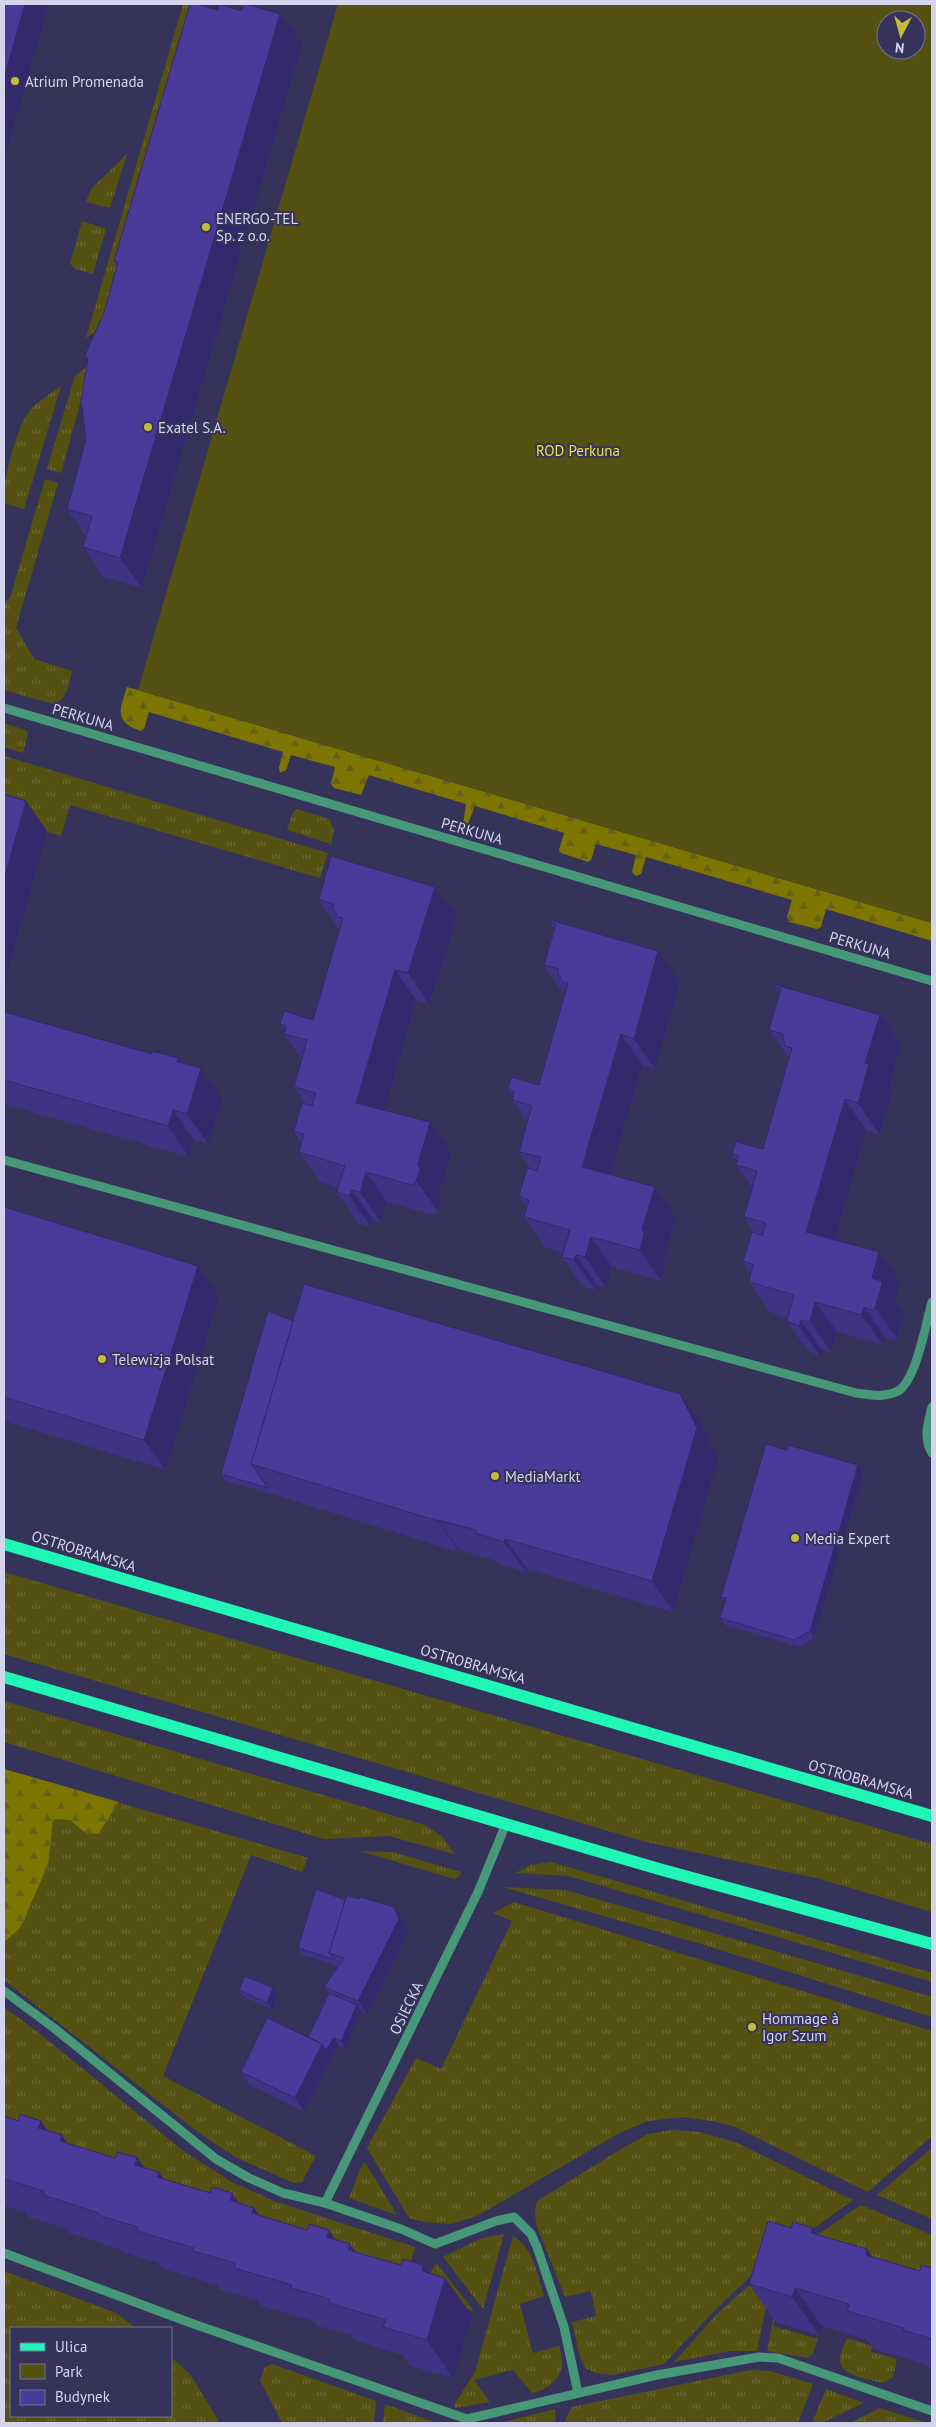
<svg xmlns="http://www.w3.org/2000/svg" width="936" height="2427" font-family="'PT Sans',sans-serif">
<defs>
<pattern id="grass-tufts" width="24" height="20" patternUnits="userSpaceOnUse" patternTransform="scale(1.25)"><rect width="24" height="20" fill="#555112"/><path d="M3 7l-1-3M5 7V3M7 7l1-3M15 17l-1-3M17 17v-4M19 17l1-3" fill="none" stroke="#6d6935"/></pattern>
<pattern id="forest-firs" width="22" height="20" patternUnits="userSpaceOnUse" patternTransform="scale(1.25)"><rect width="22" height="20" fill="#7d7600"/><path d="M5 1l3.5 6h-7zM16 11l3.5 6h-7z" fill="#65601c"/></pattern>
</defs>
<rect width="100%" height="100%" fill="#353359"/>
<g fill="url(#grass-tufts)">
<path d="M183 4H199L102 327 86 338Z"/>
<path d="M127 154 110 208 86 202 91 189Z"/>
<path d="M82 221 106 229 93 274 76 269 70 264Z"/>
<path d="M91 364 61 473 47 469 75 376Z"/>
<path d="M61 386 24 509 4 503C1 486 17 427 28 413 36 402 50 394 61 386Z"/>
<path d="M45 479 58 483 16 628 34 659 72 671C68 684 68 700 53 704L4 690V602L10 598Z"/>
<path d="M4 723 26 730 28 734 23 753 4 747Z"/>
<path d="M4 756 328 853 320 878 70 805 61 836 4 818Z"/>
<path d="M297 809 329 819 334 829 331 844 287 830 293 812Z"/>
<path d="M4 1572 932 1844V1912L816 1878 646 1842 4 1654Z"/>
<path d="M4 1701 425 1825 443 1837 454 1854 389 1836 324 1839 4 1742Z"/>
<path d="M4 1769 308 1858 302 1872 251 1855 163 2076 316 2156 302 2182 294 2183 237 2158 199 2133 4 1980Z"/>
<path d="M360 1851 393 1852 461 1872 460 1876 454 1879Z"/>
<path d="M551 1862 932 1973V1982L568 1876 516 1873 530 1865Z"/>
<path d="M503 1887 566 1890 905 1989 932 1997V2017L701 1944Z"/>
<path d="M514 1902 932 2031V2136L868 2192 733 2126 712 2121 681 2117 648 2121 619 2133 479 2215 452 2224 424 2222 409 2218 367 2148 416 2058 441 2069 512 1921 493 1913Z"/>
<path d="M4 2007 39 2033 182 2150 232 2182 274 2201 415 2247 402 2293 4 2141Z"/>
<path d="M671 2130 699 2132 735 2142 853 2200 759 2268 713 2312 664 2364 613 2375 596 2373 585 2368 579 2353 572 2322 596 2316 591 2291 565 2297 536 2224 535 2211 537 2201 621 2149 648 2134Z"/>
<path d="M932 2148V2219L877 2195Z"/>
<path d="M363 2163 366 2164 397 2215 349 2198Z"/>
<path d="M861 2205 932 2235V2303L794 2256 773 2326 818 2339 812 2355 807 2358 767 2351 786 2256Z"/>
<path d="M504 2234 483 2309 443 2257 482 2238Z"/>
<path d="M513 2236C534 2249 537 2273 544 2296L520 2304 533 2353 559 2346C568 2372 556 2387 532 2393L513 2370 474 2380 490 2402 455 2408 454 2405 475 2372Z"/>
<path d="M775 2262 757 2351H730L674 2362 716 2315Z"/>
<path d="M437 2263 438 2265 474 2311 455 2306 428 2276Z"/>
<path d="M4 2271 116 2313 136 2328H11V2416H171V2357L190 2374 220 2423H4Z"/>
<path d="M847 2338 872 2346 871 2352 897 2359 893 2377 883 2383C872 2380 842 2376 840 2362 839 2355 844 2345 847 2338Z"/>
<path d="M272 2364 376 2401 374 2423H282L260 2380 265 2367Z"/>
<path d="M750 2370 770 2371 813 2384 798 2423H564L572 2407Z"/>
<path d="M826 2389 864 2403 822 2423H812Z"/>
<path d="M385 2404 432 2421 431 2423H383Z"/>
<path d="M880 2408 927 2423H850Z"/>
<path d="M555 2409 556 2423H499Z"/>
</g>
<g fill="url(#forest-firs)">
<path d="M127 687 932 923V941L826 909 821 927 817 929 789 922 787 917 792 900 646 857 641 874 636 876 632 872 636 855 596 844 591 860 588 862 561 853 559 850 564 833 475 806 467 826 463 825 466 804 369 775 361 795 334 788 331 784 335 767 291 755 286 770 280 773 279 768 283 752 149 712 144 729 141 731C113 722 120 709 127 687Z"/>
<path d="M4 1769 119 1802 99 1833 87 1834 70 1820 53 1819 48 1865 20 1928 4 1942Z"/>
</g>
<path fill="#555112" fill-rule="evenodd" d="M338 4H932V923L138 690ZM886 20H916V50H886Z"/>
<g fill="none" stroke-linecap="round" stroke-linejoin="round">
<g stroke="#479879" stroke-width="9">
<path d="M4 708 932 981"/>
<path d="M4 1160 856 1393C870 1395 884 1398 898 1391 916 1381 926 1323 932 1302"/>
<path d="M932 1407C928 1423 923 1438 932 1453"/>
<path d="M4 1991 54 2028 216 2159 249 2178 283 2193 325 2203 401 2229 435 2244 496 2221 514 2217 531 2234 537 2247 564 2327 578 2393"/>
<path d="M325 2203 478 1892 506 1824"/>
<path d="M4 2253 188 2322 467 2419 657 2375 759 2357 778 2358 932 2411"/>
</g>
<g stroke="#20f7b7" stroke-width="12">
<path d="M4 1544 932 1816"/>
<path d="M4 1677 659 1869 932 1944"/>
</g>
</g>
<g fill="#403384">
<path d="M302 44 142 588 104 577 83 547 86 536 67 509 86 439 88 361 85 357 104 313 117 266 114 261Z"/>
<path d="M319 900 457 917 429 1004 416 1000 384 1110 451 1153 439 1194 441 1199 438 1211 433 1215 387 1202 381 1223 373 1220 371 1227 358 1223 337 1192 339 1188 320 1182 299 1152 301 1143 294 1131 306 1104 294 1087 302 1060 284 1034 285 1031 280 1024 313 1020 340 930Z"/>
<path d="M550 922 658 951 680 981 655 1069 642 1065 610 1175 655 1187 676 1218 663 1259 666 1264 661 1281 612 1267 606 1288 597 1285 596 1291 584 1287 562 1257 563 1253 545 1247 524 1217 527 1208 519 1196 531 1169 519 1152 527 1122 512 1100 513 1096 508 1089 539 1085 564 994 544 965 554 928Z"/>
<path d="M775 987 880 1015 901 1045 888 1091 891 1095 879 1134 866 1130 834 1240 900 1282 895 1301 904 1314 897 1338 894 1340 885 1337 883 1345 837 1332 831 1352 822 1350 820 1356 808 1351 787 1321 788 1318 770 1312 749 1282 751 1273 743 1261 755 1234 744 1217 752 1187 736 1165 737 1161 732 1153 763 1149 789 1058 769 1030 779 993Z"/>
<path d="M4 1012 152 1054 178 1058 182 1063 222 1099 208 1144 194 1140 189 1157 4 1104Z"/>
<path d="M4 1207 219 1296 166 1470 4 1421Z"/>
<path d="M293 1321 680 1394 701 1424 718 1459 673 1612 527 1569 526 1572 496 1563 494 1560 459 1550V1552L272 1494 225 1481 221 1474Z"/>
<path d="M863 1472 814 1638 799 1647 725 1625 720 1618 725 1603 721 1597Z"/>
<path d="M403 1920 408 1932 367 2014 361 2011 345 2048 339 2045 331 2057 304 2112 250 2085 241 2072 308 2037 329 1993 324 1987 338 1966 302 1955 298 1948Z"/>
<path d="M273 1988 278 1995 272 2009 244 1997 239 1990Z"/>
<path d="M4 2116 48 2131 67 2143 144 2167 164 2180 254 2208 259 2215 335 2239 355 2252 445 2278 472 2316 453 2378 410 2366 403 2355 356 2341 352 2335 318 2326 314 2321 261 2306 257 2300 219 2289 217 2285 164 2269 159 2263 125 2253 123 2250 69 2233 66 2228 28 2217 25 2212 4 2206Z"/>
<path d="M818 2235 873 2257 920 2271 932 2268V2369L929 2368 927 2365 874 2349 867 2340 822 2326 819 2335 776 2322 749 2284Z"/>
</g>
<g fill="#34296c">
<path d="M25 4H49L4 158V78Z"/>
<path d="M280 14 302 44 142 588 120 558Z"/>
<path d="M26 801 47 831 4 984V879Z"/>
<path d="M435 887 457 917 429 1004 408 973Z"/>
<path d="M658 951 680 981 655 1069 634 1039Z"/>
<path d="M395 970 416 1000 378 1133 356 1103Z"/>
<path d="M880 1015 901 1045 888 1091 891 1095 879 1134 858 1103 865 1063Z"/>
<path d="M621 1034 642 1065 603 1198 582 1167Z"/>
<path d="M178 1058 196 1084 201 1068 222 1099 208 1144 187 1114 177 1062Z"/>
<path d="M845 1099 866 1130 828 1263 806 1232Z"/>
<path d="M173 1110 194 1140 189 1157 168 1126Z"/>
<path d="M430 1122 451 1153 439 1194 441 1199 438 1211 416 1181 418 1164Z"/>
<path d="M366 1172 387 1202 381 1223 360 1192Z"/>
<path d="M655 1187 676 1218 663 1259 666 1264 661 1281 640 1250 642 1229Z"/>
<path d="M352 1190 373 1220 371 1227 349 1196Z"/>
<path d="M591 1237 612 1267 606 1288 585 1257Z"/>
<path d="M879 1252 900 1282 895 1301 904 1314 897 1338 875 1308 872 1278Z"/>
<path d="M576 1255 597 1285 596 1291 574 1260Z"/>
<path d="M198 1266 219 1296 166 1470 144 1440Z"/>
<path d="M815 1302 837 1332 831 1352 810 1322Z"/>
<path d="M864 1307 885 1337 883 1345 861 1315Z"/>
<path d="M801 1320 822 1350 820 1356 799 1326Z"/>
<path d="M680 1394 701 1424 718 1459 673 1612 652 1581Z"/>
<path d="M858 1465 863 1472 814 1638 810 1631Z"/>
<path d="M438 1520 459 1550V1552L438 1521Z"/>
<path d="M505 1539 527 1569 526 1572 504 1542Z"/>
<path d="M394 1907 403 1920 408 1932 367 2014 358 2001Z"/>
<path d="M273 1988 278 1995 272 2009 267 2003Z"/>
<path d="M357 2005 361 2011 345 2048 341 2041Z"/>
<path d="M334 2038 339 2045 331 2057 304 2112 295 2098 322 2044Z"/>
<path d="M41 2121 67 2159 38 2128Z"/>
<path d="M62 2135 89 2173 60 2141Z"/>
<path d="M137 2157 164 2196 135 2165Z"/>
<path d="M159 2172 186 2210 157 2177Z"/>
<path d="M232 2193 259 2231 230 2200Z"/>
<path d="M254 2208 281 2246 252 2213Z"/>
<path d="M813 2228 839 2266 811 2233Z"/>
<path d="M329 2230 355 2268 327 2237Z"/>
<path d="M350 2244 376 2282 348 2250Z"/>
<path d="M867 2249 894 2287 866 2255Z"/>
<path d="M423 2265 442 2291 445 2278 472 2316 453 2378 427 2340 422 2271Z"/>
<path d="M795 2288 822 2326 819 2335 792 2297Z"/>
</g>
<g fill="#4a3b9a" stroke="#34296c">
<path d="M4 4H25L4 78Z"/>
<path d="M190 4H196L218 10 219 4 241 11 244 4H246L280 14 120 558 83 547 92 516 67 509 86 439 81 402 88 358 85 357 86 352 104 313 118 262 114 261Z"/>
<path d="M4 794 26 801 4 879Z"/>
<path d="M331 856 435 887 408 973 395 970 356 1103 430 1122 418 1164 420 1169 416 1181 412 1185 366 1172 360 1192 352 1190 349 1196 337 1192 345 1166 299 1152 304 1134 294 1131 302 1103 312 1106 316 1093 294 1087 307 1040 284 1034 286 1026 280 1024 284 1011 313 1020 343 918 338 917 333 908 334 904 319 900Z"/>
<path d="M550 920 658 951 634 1039 621 1034 582 1167 655 1187 642 1229 644 1234 640 1250 591 1237 585 1257 576 1255 574 1260 571 1259 562 1257 570 1230 524 1217 529 1200 519 1196 527 1168 537 1171 541 1157 519 1152 532 1106 512 1100 514 1091 508 1089 511 1077 539 1085 568 983 563 982 558 973 559 969 544 965 556 924 550 922Z"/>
<path d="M776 985 880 1015 865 1063 869 1064 858 1103 845 1099 806 1232 879 1252 872 1278 881 1281 882 1284 875 1308 872 1310 864 1307 861 1315 815 1302 810 1322 801 1320 799 1326 787 1321 794 1295 749 1282 753 1264 743 1261 752 1232 762 1236 766 1223 744 1217 757 1171 736 1165 739 1156 732 1153 736 1142 763 1149 792 1048 785 1046 783 1034 769 1030 781 989 775 987Z"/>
<path d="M4 1012 152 1054V1051L178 1058 177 1062 201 1068 187 1114 173 1110 168 1126 4 1080Z"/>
<path d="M4 1207 198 1266 144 1440 4 1397Z"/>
<path d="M304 1284 680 1394 697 1428 652 1581 505 1539 504 1542 475 1533 476 1530 438 1520V1521L251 1464Z"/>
<path d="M268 1311 293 1321 251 1464 268 1488 221 1474Z"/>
<path d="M766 1444 787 1450 788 1445 858 1465 810 1631 794 1640 720 1618 726 1598 721 1597Z"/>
<path d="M316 1889 345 1900 329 1953 333 1959 298 1948Z"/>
<path d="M347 1895 359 1899 360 1897 394 1907 399 1919 358 2001 324 1987 344 1958 329 1953Z"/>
<path d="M245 1976 273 1988 267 2003 239 1990Z"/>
<path d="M329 1993 357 2005 341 2041 334 2038 326 2050 322 2044 308 2037Z"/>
<path d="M267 2018 322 2044 295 2098 241 2072Z"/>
<path d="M20 2114 41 2121 38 2128 62 2135 60 2141 115 2158 117 2152 137 2157 135 2165 159 2172 157 2177 210 2193 212 2187 232 2193 230 2200 254 2208 252 2213 307 2230 309 2224 329 2230 327 2237 350 2244 348 2250 401 2265 403 2259 423 2265 422 2271 445 2278 427 2340 383 2327 386 2320 329 2303 330 2299 291 2288 292 2285 234 2268 235 2263 193 2251 194 2248 137 2231 138 2227 98 2215 99 2213 43 2195 44 2191 4 2179V2116L18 2121Z"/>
<path d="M768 2221 791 2228 793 2222 813 2228 811 2233 867 2249 866 2255 920 2271 921 2265 932 2268V2339L903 2330 904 2328 847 2311 849 2304 795 2288 792 2297 749 2284Z"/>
</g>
<g fill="#c5bc3d" stroke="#353359" stroke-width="2">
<circle cx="15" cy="81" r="5"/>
<circle cx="206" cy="227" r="5"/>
<circle cx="148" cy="427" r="5"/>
<circle cx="102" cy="1359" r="5"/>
<circle cx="495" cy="1476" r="5"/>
<circle cx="795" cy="1538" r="5"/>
<circle cx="752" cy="2027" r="5"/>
</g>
<g text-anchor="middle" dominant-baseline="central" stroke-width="4" stroke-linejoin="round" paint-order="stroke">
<g font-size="15" fill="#d4d4ec" stroke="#353359" text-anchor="start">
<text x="25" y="81">Atrium Promenada</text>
<text x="216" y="218">ENERGO-TEL<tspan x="216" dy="17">Sp. z o.o.</tspan></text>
<text x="158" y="427">Exatel S.A.</text>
<text x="112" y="1359">Telewizja Polsat</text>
<text x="505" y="1476">MediaMarkt</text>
<text x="805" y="1538">Media Expert</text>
<text x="762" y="2018">Hommage à<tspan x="762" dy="17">Igor Szum</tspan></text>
</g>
<g font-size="15" fill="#efe335" stroke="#353359">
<text x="578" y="450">ROD Perkuna</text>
</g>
<g font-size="15" fill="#d4d4ec" stroke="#353359">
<text transform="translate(83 717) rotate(16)">PERKUNA</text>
<text transform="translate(472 831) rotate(16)">PERKUNA</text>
<text transform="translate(860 945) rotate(16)">PERKUNA</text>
<text transform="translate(84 1551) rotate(17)">OSTROBRAMSKA</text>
<text transform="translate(473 1664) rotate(16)">OSTROBRAMSKA</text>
<text transform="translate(861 1779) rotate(16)">OSTROBRAMSKA</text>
<text transform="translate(406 2008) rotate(-64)">OSIECKA</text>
</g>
</g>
<rect width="936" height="2427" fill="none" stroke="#d4d4ec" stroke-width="10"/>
<rect x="10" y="2327" width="162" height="90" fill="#353359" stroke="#757394"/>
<rect x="20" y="2343" width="25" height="8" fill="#20f7b7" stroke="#757394"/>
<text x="55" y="2352" font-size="15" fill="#d4d4ec">Ulica</text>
<rect x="20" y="2364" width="25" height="15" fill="#555112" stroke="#757394"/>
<text x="55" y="2377" font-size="15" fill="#d4d4ec">Park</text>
<rect x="20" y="2390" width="25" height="15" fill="#4a3b9a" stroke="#757394"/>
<text x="55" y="2402" font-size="15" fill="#d4d4ec">Budynek</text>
<g transform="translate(901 35) rotate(186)"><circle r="24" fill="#353359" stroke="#757394"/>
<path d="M0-4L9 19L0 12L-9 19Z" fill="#c5bc3d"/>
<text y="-8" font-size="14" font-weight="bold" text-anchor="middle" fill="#d4d4ec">N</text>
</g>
</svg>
